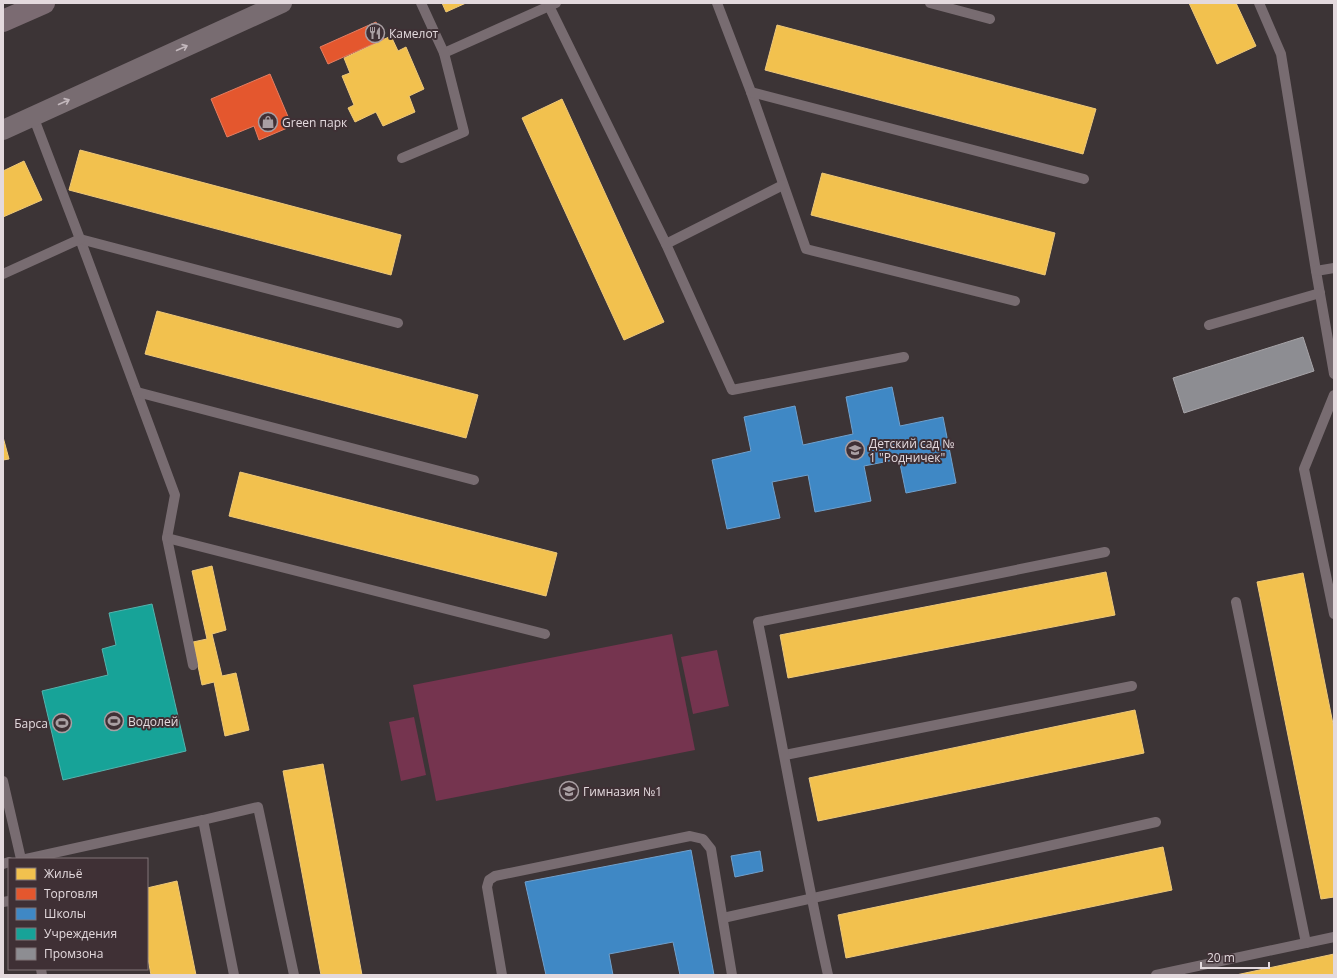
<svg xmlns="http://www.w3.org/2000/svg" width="1337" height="978" font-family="'Open Sans',sans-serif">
<rect width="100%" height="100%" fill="#3c3436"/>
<g fill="#75344f">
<path d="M672 634 695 750 436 801 413 685Z"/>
<path d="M717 650 729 706 693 714 681 657Z"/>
<path d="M414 717 426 775 401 781 389 722Z"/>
</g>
<g fill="#f2c14e" stroke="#eec879">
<path d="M442 3H466L446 12Z"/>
<path d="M1189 3H1236L1256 46 1217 64Z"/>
<path d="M777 25 1096 109 1083 154 765 70Z"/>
<path d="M391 36 398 51 406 47 424 89 409 96 415 112 383 126 376 112 355 122 348 108 354 105 342 76 350 73 344 58Z"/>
<path d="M562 99 664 322 624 340 522 118Z"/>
<path d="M80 150 401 235 391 275 69 190Z"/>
<path d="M24 161 42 200 3 217V171Z"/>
<path d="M822 173 1055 233 1045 275 811 215Z"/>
<path d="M157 311 478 395 466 438 145 354Z"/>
<path d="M3 437 9 459 3 460Z"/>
<path d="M240 472 557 553 546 596 229 516Z"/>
<path d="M212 566 226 630 212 634 222 676 236 673 249 730 225 736 214 682 202 685 193 642 207 639 192 571Z"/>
<path d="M1106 572 1115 615 788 678 780 635Z"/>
<path d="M1303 573 1334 729V897L1321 899 1257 582Z"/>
<path d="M1135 710 1144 753 818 821 809 778Z"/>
<path d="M323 764 362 975H321L283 771Z"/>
<path d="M1163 847 1172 890 846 958 838 915Z"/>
<path d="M177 881 196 975H151L147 953V888Z"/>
<path d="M1334 954V975H1236Z"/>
</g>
<g fill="#e4572e" stroke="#e47e62">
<path d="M376 22 384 39 328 64 320 47Z"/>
<path d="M270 74 292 126 259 140 254 126 227 137 211 99Z"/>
</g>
<g fill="#3f88c5" stroke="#70a0cc">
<path d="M892 387 900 426 943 417 956 483 906 493 899 459 864 466 871 501 815 512 808 475 772 482 780 518 727 529 712 460 751 451 744 417 795 406 803 445 853 434 846 397Z"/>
<path d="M691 850 714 975H680L673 942 609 954 613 975H546L525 882Z"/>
<path d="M760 851 763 871 735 877 731 856Z"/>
</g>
<path fill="#17a398" stroke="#54b3ad" d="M152 604 186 751 63 780 42 691 108 675 102 649 116 645 109 613Z"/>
<path fill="#8d8d92" stroke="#a7a4a8" d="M1303 337 1314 371 1184 413 1173 378Z"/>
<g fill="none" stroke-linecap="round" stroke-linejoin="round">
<g stroke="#786c71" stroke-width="10">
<path d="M421 3 444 53 556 3"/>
<path d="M717 3 751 92 806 249 1015 301"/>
<path d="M930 3 990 19"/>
<path d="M1259 3 1281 54 1316 271 1334 374"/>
<path d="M549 6 666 244 732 390 904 357"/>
<path d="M751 92 1084 179"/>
<path d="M402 158 464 132 444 53"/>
<path d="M80 239 175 495 167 538 193 665"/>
<path d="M80 239 398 323"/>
<path d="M666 244 783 185"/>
<path d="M1316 271 1334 268"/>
<path d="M3 274 80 239 33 116"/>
<path d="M1209 325 1320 293"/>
<path d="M137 392 474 480"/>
<path d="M1334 395 1304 469 1334 614"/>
<path d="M167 538 545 634"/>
<path d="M1236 602 1306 943"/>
<path d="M785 755 1132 686"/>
<path d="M3 781 21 859"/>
<path d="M203 820 258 807 294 975"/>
<path d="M26 859 203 820 234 975"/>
<path d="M3 864 9 862"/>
<path d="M3 902 9 901"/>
<path d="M723 918 1156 822"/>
<path d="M41 969 42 975"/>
<path d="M502 975 487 887 489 880 495 876 690 836 703 839 711 849 732 975"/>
<path d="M828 975C802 858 782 740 758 622L1105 552"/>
<path d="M1156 975 1334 937"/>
</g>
<path stroke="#786c71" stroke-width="20" d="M3 130 282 3"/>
<path stroke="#7b6b72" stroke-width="22" d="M3 21 44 3"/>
</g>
<defs><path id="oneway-shaft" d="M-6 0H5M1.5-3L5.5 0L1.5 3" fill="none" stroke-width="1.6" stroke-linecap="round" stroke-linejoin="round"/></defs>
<g stroke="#c3b8bd">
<use href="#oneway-shaft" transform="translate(182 48) rotate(-24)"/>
<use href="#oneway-shaft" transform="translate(64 102) rotate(-24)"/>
</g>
<defs>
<symbol id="restaurant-ring" viewBox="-11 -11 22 22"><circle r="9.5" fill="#3f3035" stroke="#a99fa3" stroke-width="1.5"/><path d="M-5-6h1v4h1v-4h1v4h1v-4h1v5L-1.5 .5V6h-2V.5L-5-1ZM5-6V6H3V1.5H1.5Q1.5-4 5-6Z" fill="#a99fa3"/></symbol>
<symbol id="shop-ring" viewBox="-11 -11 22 22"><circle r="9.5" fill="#3f3035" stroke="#a99fa3" stroke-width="1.5"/><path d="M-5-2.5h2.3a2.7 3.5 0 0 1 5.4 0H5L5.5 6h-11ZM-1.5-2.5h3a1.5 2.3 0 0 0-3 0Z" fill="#a99fa3"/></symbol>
<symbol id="school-ring" viewBox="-11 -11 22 22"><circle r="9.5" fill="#3f3035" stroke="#a99fa3" stroke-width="1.5"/><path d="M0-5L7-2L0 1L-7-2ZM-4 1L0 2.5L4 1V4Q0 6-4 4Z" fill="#a99fa3"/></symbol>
<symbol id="stadium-ring" viewBox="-11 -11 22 22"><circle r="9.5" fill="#3f3035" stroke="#a99fa3" stroke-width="1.5"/><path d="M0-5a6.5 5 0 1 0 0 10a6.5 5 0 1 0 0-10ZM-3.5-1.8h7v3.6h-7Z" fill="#a99fa3"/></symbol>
</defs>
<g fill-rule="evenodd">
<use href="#restaurant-ring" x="364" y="22" width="22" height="22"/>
<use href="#shop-ring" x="257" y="111" width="22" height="22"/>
<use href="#school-ring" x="844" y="439" width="22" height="22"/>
<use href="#stadium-ring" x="103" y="710" width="22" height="22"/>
<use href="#stadium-ring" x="51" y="712" width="22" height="22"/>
<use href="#school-ring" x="558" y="780" width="22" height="22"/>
</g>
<g text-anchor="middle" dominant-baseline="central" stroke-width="4" stroke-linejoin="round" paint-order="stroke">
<g font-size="12" fill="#e3d9dd" stroke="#3f3035" text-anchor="start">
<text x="389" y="33">Камелот</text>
<text x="282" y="122">Green парк</text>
<text x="869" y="443">Детский сад №<tspan x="869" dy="14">1 "Родничек"</tspan></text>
<text x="128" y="721">Водолей</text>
<text x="48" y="723" text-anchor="end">Барса</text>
<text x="583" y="791">Гимназия №1</text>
</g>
</g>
<rect width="1337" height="978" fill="none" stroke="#e3d9dd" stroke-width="8"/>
<rect x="8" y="858" width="140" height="112" fill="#3f3035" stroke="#817478"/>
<rect x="16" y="868" width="20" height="12" fill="#f2c14e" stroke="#817478"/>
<text x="44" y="878" font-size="12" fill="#e3d9dd">Жильё</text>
<rect x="16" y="888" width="20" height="12" fill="#e4572e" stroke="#817478"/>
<text x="44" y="898" font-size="12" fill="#e3d9dd">Торговля</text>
<rect x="16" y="908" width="20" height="12" fill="#3f88c5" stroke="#817478"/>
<text x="44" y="918" font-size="12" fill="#e3d9dd">Школы</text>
<rect x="16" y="928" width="20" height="12" fill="#17a398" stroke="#817478"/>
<text x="44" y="938" font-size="12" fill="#e3d9dd">Учреждения</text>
<rect x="16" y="948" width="20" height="12" fill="#8d8d92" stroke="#817478"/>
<text x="44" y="958" font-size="12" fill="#e3d9dd">Промзона</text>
<path d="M1201 962v6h68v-6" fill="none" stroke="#e3d9dd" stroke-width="2"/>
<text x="1207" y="962" font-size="12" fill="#e3d9dd" stroke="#3f3035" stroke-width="3" paint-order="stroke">20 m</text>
</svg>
